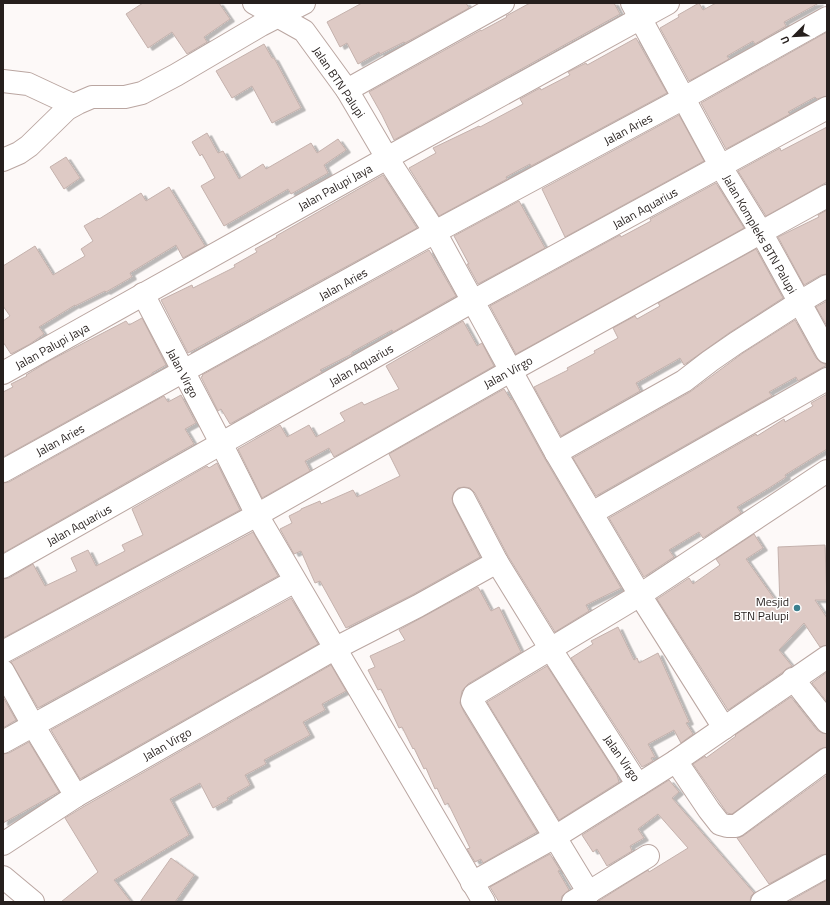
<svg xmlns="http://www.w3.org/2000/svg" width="830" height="905" font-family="'Titillium Web',sans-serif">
<defs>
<filter id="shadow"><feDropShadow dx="4.5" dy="2.5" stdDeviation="0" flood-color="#0004"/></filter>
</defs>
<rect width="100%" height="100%" fill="#fdf9f8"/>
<g fill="#decac5" stroke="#c4b1ac" filter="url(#shadow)">
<path d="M143 3H219L230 19 204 37 207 42 187 54 172 32 148 48 126 14Z"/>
<path d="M362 3H466L469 8 405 43 404 42 380 54 379 52 358 64 347 43 340 47 327 22Z"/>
<path d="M530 3H614L620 14 394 140 382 115 369 92 481 30V31L507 17 506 16Z"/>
<path d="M699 3 703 10 716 3H819L784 22 786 26 755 44 753 41 727 56 729 59 689 81 660 28 679 17 678 15Z"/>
<path d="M827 32V96L817 99 815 97 788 112 790 114 726 149 701 103Z"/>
<path d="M636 38 667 93 531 166 530 164 506 177 507 179 439 216 409 168 436 153 433 148 479 126 480 127 523 104 520 99 540 88 541 90 570 75 568 72 586 63 587 65 589 64Z"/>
<path d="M264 44 272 58H274L301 108 272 123 252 86 232 98 216 71Z"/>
<path d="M679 115 704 161 565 237 542 189Z"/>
<path d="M827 127V182L766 216 738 171 780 148 781 151Z"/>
<path d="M207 133 218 153 223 151 239 179 263 164 266 169 311 143 317 153 338 139 346 150 324 165 328 173 291 194 288 189 224 226 201 186 215 178 202 154 200 156 192 142Z"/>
<path d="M66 157 80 178 64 189 50 167Z"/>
<path d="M383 175 417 228 188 353 161 300 192 285 193 288 235 267 234 265 257 252 255 249 277 237 276 236Z"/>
<path d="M716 183 744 228 516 354 490 306 620 235 621 237 651 221 650 219Z"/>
<path d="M169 187 205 246 183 258 176 245 130 273 132 277 106 292 105 291 75 306V305L39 327 44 334 30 344 11 354 3 342V321L10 316 3 306V266L35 246 53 275 85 256 81 249 93 241 84 226 98 218 99 219 141 193 146 201Z"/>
<path d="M519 201 545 248 478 284 467 264H469L454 236Z"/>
<path d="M827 210V274L821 275 804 285 778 237 819 217 818 215Z"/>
<path d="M756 249 783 298 729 333 684 365 680 358 636 383 640 391 561 436 534 387 568 370 567 368 595 353 594 351 618 338 613 328 635 316 637 319 660 306 658 303Z"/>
<path d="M429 250 456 296 393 332 392 330 352 352V354L320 370 322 372 230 424 221 409 218 411 201 377 203 376 202 375Z"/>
<path d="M827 301V326L816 307Z"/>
<path d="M142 318 166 365 152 373V374L3 457V392L13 387 11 384 27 376 26 375 49 361 126 321 129 325Z"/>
<path d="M795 320 816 358 820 362 827 365 798 381 796 377 769 392 772 396 596 496 573 458 690 392 743 353Z"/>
<path d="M463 321 477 346 482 343 494 366 334 457 329 448 305 461 310 471 262 498 238 449 280 425 287 437 309 425 316 437 345 421 340 413 362 402 364 405 399 389 386 366Z"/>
<path d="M504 389 511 400 512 399 545 459 621 588 586 605 589 611 555 632 508 556 475 493 470 488 464 487 458 488 454 492 452 498 453 504 480 557 412 595 346 628 320 581 315 583 301 551 294 554 280 529 292 523 289 516 301 510V509L320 501 321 504 353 490 357 497 400 476 389 454Z"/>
<path d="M827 394V449L785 475 786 477 769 488 737 507 741 513 703 538 699 532 669 550 674 557 644 577 609 518 756 434 757 436 784 419 785 422 813 406 811 403Z"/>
<path d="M181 395 196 423 185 429 194 444 3 553V483L9 482 164 396 168 402Z"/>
<path d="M217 463 240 510 3 638V579L9 578 33 564 45 586 77 571 71 558 88 550 96 566 125 551 122 545 143 535 132 509 207 466 209 468Z"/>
<path d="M253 532 278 576 38 708 11 662Z"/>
<path d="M754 534 763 548 746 559 780 607 778 547 825 545 827 600H815L827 618V645L820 647 804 623 779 650 792 666 786 669 783 672 728 710 657 599 689 578 693 584 720 565 716 559Z"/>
<path d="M478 587 491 611 499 607 521 652 468 684 462 691 460 703 464 712 537 832 483 863 481 859 475 862 467 849 470 848 448 803 445 805 437 788 435 789 426 768 424 769 414 748 413 749 402 727 399 728 381 689 378 690 368 670 375 667 370 656 405 640 399 630Z"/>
<path d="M291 598 318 644 80 779 51 730Z"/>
<path d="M618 627 634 660 637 658 639 663 658 653 689 722 686 723 693 734 681 743 674 730 648 744 655 757 651 758 653 761 642 767 571 658 593 644 591 641Z"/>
<path d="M331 665 346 691 322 704 325 710 303 722 310 735 264 760 266 764 245 775 250 785 227 798 228 800 213 808 200 783 170 799 189 835 114 880 131 902H61L98 872 65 818 83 807Z"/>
<path d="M547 666 617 775 619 782 559 820 487 702Z"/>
<path d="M827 672V702L812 683Z"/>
<path d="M3 697 16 720 3 728Z"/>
<path d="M791 697 817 730 822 733 827 734V747L820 749 732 814 727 813 693 764 705 756 706 758 736 736 735 735Z"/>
<path d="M29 742 59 792 3 823V754L9 753Z"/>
<path d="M827 775V854L821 855 769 884 737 838 743 836Z"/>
<path d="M669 780 679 792 672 798 754 893 751 896 750 902H597L648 870 649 872 688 848 658 814 638 829 644 838 630 846 632 851 607 866 597 849 593 852 582 835Z"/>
<path d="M550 854 560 870 558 871 569 890 562 896 561 902H499L490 887Z"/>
<path d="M171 858 194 875 175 902H140Z"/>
<path d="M827 880V902H788Z"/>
</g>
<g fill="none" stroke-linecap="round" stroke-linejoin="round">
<defs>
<g id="minor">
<path d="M254 3 304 31 347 90 387 158 435 232 556 453 640 595 724 728"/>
<path d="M632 3 721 167 761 232 827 352"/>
<path d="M3 81 28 84 73 105"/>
<path d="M347 90 503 3"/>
<path d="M3 160 19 153 29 146 67 109 78 103 92 97H125L142 93 176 75 261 25 304 3"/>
<path d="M143 294 222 445 257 515 484 902"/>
<path d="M3 373 387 158 668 3"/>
<path d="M556 453 684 381 710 361 736 343 800 302 827 286"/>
<path d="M3 471 435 232 684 98 827 18"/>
<path d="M464 499 497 562 550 648 638 785 676 761 827 657"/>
<path d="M592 513 827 379"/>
<path d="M3 567 473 301 827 108"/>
<path d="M3 652 257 515 512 370 827 196"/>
<path d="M3 671 33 725 76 796"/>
<path d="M793 679 827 722"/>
<path d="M3 742 295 581"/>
<path d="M676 761 709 810 720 824 727 826H736L827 759"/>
<path d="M3 844 76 796 334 649 418 606 497 562"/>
<path d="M3 877 33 902"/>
<path d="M472 883 555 837 638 785"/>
<path d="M589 893 475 706 472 701 474 695 640 595 827 471"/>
<path d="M573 902 648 856"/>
<path d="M762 902 827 866"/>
</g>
</defs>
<use href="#minor" stroke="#baa6a1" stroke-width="24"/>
<use href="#minor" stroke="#fff" stroke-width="22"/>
</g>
<circle fill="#3b7f8e" stroke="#fff" stroke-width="1.5" cx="797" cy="608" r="4"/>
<g text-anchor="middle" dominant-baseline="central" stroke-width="3" stroke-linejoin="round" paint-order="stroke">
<g font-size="12" fill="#261f1d" stroke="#fff">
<text transform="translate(339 82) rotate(56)">Jalan BTN Palupi</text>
<text transform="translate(628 129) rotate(-28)">Jalan Aries</text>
<text transform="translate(335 187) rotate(-29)">Jalan Palupi Jaya</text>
<text transform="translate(645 208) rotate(-29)">Jalan Aquarius</text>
<text transform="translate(760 234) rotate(60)">Jalan Kompleks BTN Palupi</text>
<text transform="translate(343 284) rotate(-29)">Jalan Aries</text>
<text transform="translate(52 346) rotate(-29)">Jalan Palupi Jaya</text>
<text transform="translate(361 365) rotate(-30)">Jalan Aquarius</text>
<text transform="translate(508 372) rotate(-29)">Jalan Virgo</text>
<text transform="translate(183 373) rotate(62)">Jalan Virgo</text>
<text transform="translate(60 440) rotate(-29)">Jalan Aries</text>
<text transform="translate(79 525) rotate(-29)">Jalan Aquarius</text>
<text transform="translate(167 744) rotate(-30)">Jalan Virgo</text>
<text transform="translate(622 758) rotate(55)">Jalan Virgo</text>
</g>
<g font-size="12" fill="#261f1d" stroke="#fff" text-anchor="end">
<text x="789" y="601">Mesjid<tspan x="789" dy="14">BTN Palupi</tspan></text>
</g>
</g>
<rect width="830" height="905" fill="none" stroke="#261f1d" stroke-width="8"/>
<g transform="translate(794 36) rotate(246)" stroke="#ffffff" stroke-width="3" paint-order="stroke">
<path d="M0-3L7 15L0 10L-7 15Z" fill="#261f1d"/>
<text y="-6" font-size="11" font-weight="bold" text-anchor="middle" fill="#261f1d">U</text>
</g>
</svg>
